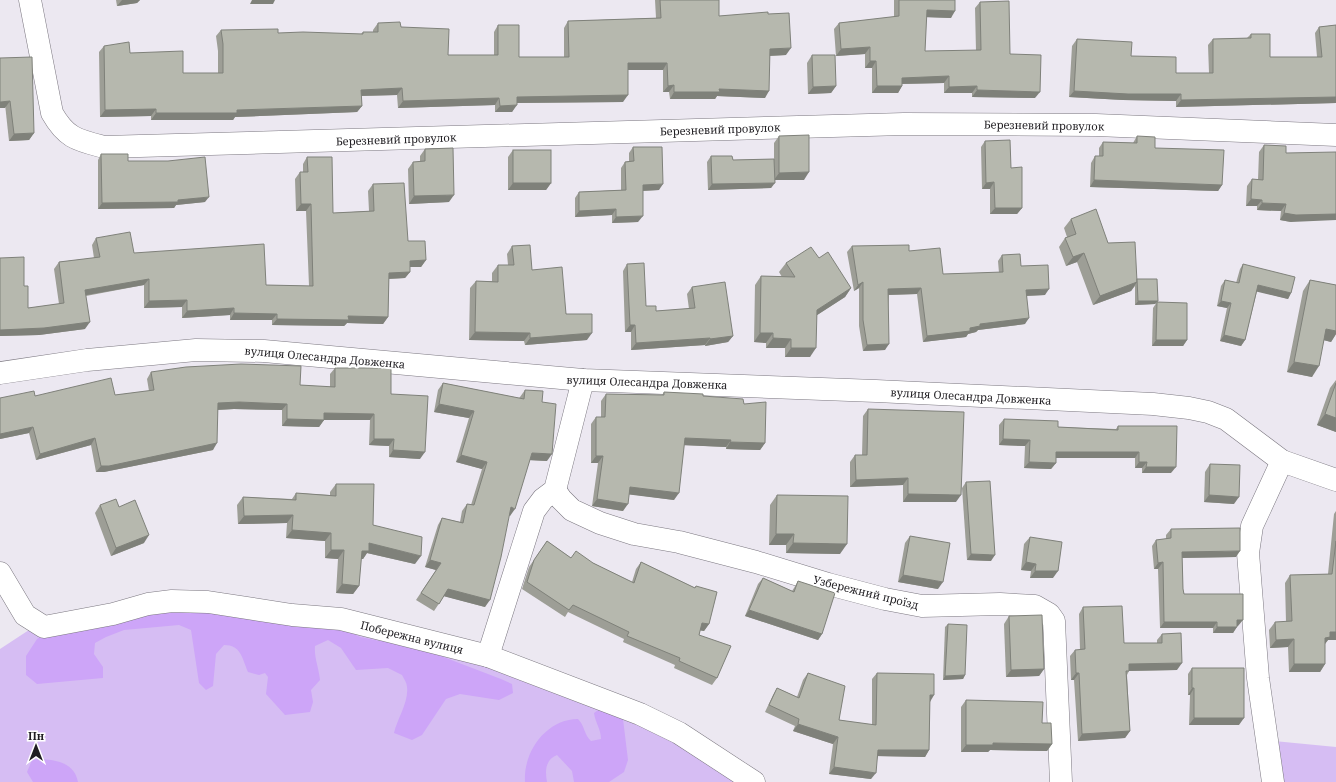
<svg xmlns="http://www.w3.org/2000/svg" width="1336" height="782" font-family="'Noto Serif',serif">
<rect width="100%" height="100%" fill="#ece8f1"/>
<g fill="#d6bdf3">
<path d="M88 619 388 634 598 701 749 782H0V649L29 630Z"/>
<path d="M1274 741 1336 747V782H1277Z"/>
</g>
<g fill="#cda5f8">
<path d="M203 610 327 627 350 632 360 637 380 641H392L433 653 501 679 512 684 513 693 499 700 460 694 446 699 422 735 412 740 394 733C397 719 409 702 407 687 407 683 404 679 402 675L388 668 356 670 341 648 328 640 315 646C314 658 319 668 320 680L311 690 313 702 310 712 285 715 266 694 268 677 265 673 259 675 248 672C242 658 241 645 224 645L216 654 213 686 206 690 199 683 191 630 179 625 124 630 106 637 95 643 94 654 103 667V678L37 684 26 675V656L37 639 51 629 139 613Z"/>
<path d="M601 708 611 710 623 719 628 760 624 772 609 782H574L572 771 557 755C545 760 545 771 547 782H525C523 751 547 719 578 719 585 726 584 735 591 741L601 739C601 729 595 722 594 713Z"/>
<path d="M39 759C56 760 74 762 78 782H33L27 772 32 760Z"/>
</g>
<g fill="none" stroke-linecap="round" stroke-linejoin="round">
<defs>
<g id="minor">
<path d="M30 0 52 113C66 138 77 140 104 147L904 124 1096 125 1336 135"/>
<path d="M0 373 87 360 196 350 264 351 583 380 876 391 1153 404 1189 408 1208 412 1226 419 1282 461 1336 480"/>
<path d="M555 490 561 499 572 510 600 523 634 534 679 542 756 562 828 584 885 599 922 606 1000 604 1035 606 1049 614 1054 621 1061 782"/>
<path d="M0 573 25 615 44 627 113 614 148 604 172 601 208 602 292 615 341 619 488 656 640 714 679 733 754 782"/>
<path d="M488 656 534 511 543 499 555 490 583 380"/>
<path d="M1273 782 1258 678 1248 553 1252 526 1282 461"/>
</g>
</defs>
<use href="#minor" stroke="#7c7881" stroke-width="23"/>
<use href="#minor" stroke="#fff" stroke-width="22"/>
</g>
<g fill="#9d9e96">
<path d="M116 0H140L137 3 117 6Z"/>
<path d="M655 0H719V16L768 14 786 55 770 56 765 98 717 96 715 99H670L669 92H663V70H628L623 102 517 103 512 112H495V105L398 108 397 95 361 96 362 106 357 112 235 117 233 120H151V116L100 117 99 52 104 46 130 53 183 73H218V51L216 36 221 30 278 33 361 34 363 32H373V30L378 23 401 27 448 55H494V32L498 25 519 57H564V28L568 21 656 18Z"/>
<path d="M894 0H955L951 18 926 17 925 51H976L975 8 980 2 1035 98 972 97V93H944V83L902 84V86L898 93H872V68H865V54L836 56 834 29 839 23 894 17Z"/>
<path d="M1336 25V103L1176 107V101L1123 100 1069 97 1072 46 1077 39 1131 56 1176 73H1209L1208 45 1213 39 1247 38 1251 34 1270 57H1317L1315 33 1319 27Z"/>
<path d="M812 55 836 86 831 93 808 94 807 63Z"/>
<path d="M0 58 34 133 29 140 9 141Z"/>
<path d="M779 136 804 180H775L771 188 708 190 707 162 711 156 733 160 774 159V143Z"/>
<path d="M1137 136 1155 148 1222 185 1218 191 1090 187 1091 163 1095 156H1099V148L1103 142 1133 143Z"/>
<path d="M985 141 1011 168 1022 208 1017 214H990V189H982L981 147Z"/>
<path d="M1264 145 1286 153 1291 222 1280 220 1281 211 1257 210V206H1246L1247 186 1252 179 1258 180 1259 152Z"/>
<path d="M633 147 659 190 643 191 638 222 612 223V215L575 217V198L579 192 621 190V168L625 162 629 161V153Z"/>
<path d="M425 149 449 202 409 204 408 169 413 162H420V156Z"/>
<path d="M513 150 551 183 546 190H508V157Z"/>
<path d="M101 154 128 161 205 202 176 205 174 208 98 209V160Z"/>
<path d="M307 157 333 213 369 211 368 191 373 184 408 241 426 260 421 267H410V272L405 278 389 279 388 317 383 324 347 323 344 326 272 325V320H230V315L182 318V307L144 308V285L86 296 85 329 39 335 0 336V258L24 286 28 308 59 304 54 269 59 262 94 258 92 245 96 238 134 253 266 285 309 286 306 211H296L295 179 300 172H303V164Z"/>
<path d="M1071 219 1108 243 1137 279 1158 301 1155 304 1135 305V286L1131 291 1093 305 1077 262 1066 266 1059 247 1065 238 1067 237 1064 228Z"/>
<path d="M512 246 532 270 587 340 525 345 524 341 469 340 470 288 476 281H492V273L498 265H508L507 254Z"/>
<path d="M852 246 909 251 943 274 999 273 998 261 1002 255 1021 266 1045 295 1027 296 1025 324 978 330 976 332 968 334 966 337 923 342 917 294 889 295 885 350 863 351 859 326V288L854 291 847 252Z"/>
<path d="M819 258 851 288 845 297 817 315 810 357H785V348H766V343L754 342 755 285 761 276 782 277 779 272 786 263Z"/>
<path d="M627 264 646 306 656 311 689 309 687 294 692 287 733 336 728 342 705 346V345L631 350V332H625L623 271Z"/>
<path d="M1243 264 1291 293 1288 299 1257 291 1245 340 1241 346 1220 341 1227 308 1217 306 1221 286 1225 280 1236 283 1240 269Z"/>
<path d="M1310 280 1336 285V334L1331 342 1324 340 1312 377 1287 372 1303 291Z"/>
<path d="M1157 302 1187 340 1183 346H1152L1153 308Z"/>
<path d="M335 368 391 394 420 459 389 457V446L369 445 370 420H324L319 427 282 426V410L234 409 218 410 213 450 104 472H96L91 445 36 460 29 433 0 439V398L35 396 115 395 149 391 147 379 151 372 300 385 330 387V374Z"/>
<path d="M1336 380V432L1317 425 1330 388Z"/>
<path d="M443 383 519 398 520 397 525 390 542 402 547 461 530 460 510 516 509 515 485 607 444 596 434 611 416 600 436 570 425 567 438 525 442 518 460 522 462 511 467 504 471 505 482 469 456 462 469 418 434 412 438 390Z"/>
<path d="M664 392 703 396 744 404 765 443 760 450 726 449V447L684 445 674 500 629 494 623 511 592 506 598 463H591V424L596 417H601V401L606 394 662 395Z"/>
<path d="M868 409 956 502H903V485L850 487V462L855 455H862L863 416Z"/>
<path d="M1004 419 1058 427 1116 429 1118 426 1171 473H1142V468H1135V458H1056V463L1051 469 1024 468 1025 446 999 445V425Z"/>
<path d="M1210 464 1234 504 1204 502 1205 472Z"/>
<path d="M966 482 991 561 967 560 962 488Z"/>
<path d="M336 484 373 525 415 564 367 553 363 559H361L359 586 353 594 336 593 338 559 325 558V541L286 538 287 523 238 524 237 505 243 497 292 499 296 493 330 495V492Z"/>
<path d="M777 495 840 554 786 553V545H769L770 505Z"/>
<path d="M100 505 119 507 144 543 111 556 95 513Z"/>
<path d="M1336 511V640H1328L1325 644V664L1320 672H1289L1288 647 1270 648 1269 630 1275 622H1286L1285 583 1290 575 1328 574 1334 514Z"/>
<path d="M1171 529 1236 557 1182 558 1183 589 1184 594 1238 626H1237L1233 633H1213V628H1160L1158 569H1154L1152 546 1156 540 1166 539V535Z"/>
<path d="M910 536 938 589 898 582 905 543Z"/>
<path d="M1030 537 1053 578H1030L1031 571 1021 570 1024 544Z"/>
<path d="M547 541 571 558 593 563 632 582 636 569 641 562 695 588 696 586 709 624 704 631 700 630 699 635 717 678 712 685 674 668 675 665 623 642 624 639 568 612 565 617 522 589 529 567Z"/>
<path d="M763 578 792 591 794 588 798 581 822 634 818 640 745 616 758 584Z"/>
<path d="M1083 607 1124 643H1157V640L1162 634 1177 670 1129 671 1127 675 1130 731 1125 738 1078 741 1074 680H1071L1070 656 1075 650H1080L1079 614Z"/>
<path d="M1009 616 1044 669 1039 676 1006 677 1004 624Z"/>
<path d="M948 624 965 675 963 679 943 680 945 627Z"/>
<path d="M1192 668 1239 725H1189L1190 695H1188V674Z"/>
<path d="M808 673 839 720 872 725V679L877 673 930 701 929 750 925 757 878 756 871 779 829 774 833 744 793 731 795 726 765 712 773 695 777 688 797 697 803 680Z"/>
<path d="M966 700 1052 744 1047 751 990 750 988 752H961V707Z"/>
</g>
<g fill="#7f817a">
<path d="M122 0H140L137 3 117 6Z"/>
<path d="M252 0H275L273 4H250Z"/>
<path d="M927 10 955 11 951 18 922 17Z"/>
<path d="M870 47 865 54 836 56 841 49Z"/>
<path d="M791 48 786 55 766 56 770 49Z"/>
<path d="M870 61H876L872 68H865Z"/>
<path d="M628 63H667L663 70H623Z"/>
<path d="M949 76 944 83 898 84 902 78Z"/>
<path d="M674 85 669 92H663L668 86Z"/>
<path d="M836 86 831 93 808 94 813 87Z"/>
<path d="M877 86H902L898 93H872Z"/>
<path d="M977 86 972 93H944L949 87Z"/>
<path d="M402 88 397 95 357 96 361 90Z"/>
<path d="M719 89 769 91 765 98 717 96 715 99H670L674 92Z"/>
<path d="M977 90 1040 92 1035 98 972 97Z"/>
<path d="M1074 91 1181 94 1176 101 1123 100 1069 97Z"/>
<path d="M628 95 623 102 512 103 517 97Z"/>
<path d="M1336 97V103L1176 107 1181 100Z"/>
<path d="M499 98 495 105 398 108 403 101Z"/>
<path d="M10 101 5 108H0V102Z"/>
<path d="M517 105 512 112H495L500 106Z"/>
<path d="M362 106 357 112 235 117 233 120H151L156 113Z"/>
<path d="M156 109 151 116 100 117 105 110Z"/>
<path d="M34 133 29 140 9 141 14 134Z"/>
<path d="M809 172 804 180H774L779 173Z"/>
<path d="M1094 180 1222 185 1218 191 1090 187Z"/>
<path d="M994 182 990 189H982L986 183Z"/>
<path d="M513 183H551L546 190H508Z"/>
<path d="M775 183 771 188 708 190 712 184Z"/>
<path d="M663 184 659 190 639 191 643 185Z"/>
<path d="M454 195 449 202 409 204 414 196Z"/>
<path d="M209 197 205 202 176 205 174 208 98 209 102 203 178 200Z"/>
<path d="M1251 199 1262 200 1257 206H1246Z"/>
<path d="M1262 203 1286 204 1281 211 1257 210Z"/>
<path d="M301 204H311L306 211H296Z"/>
<path d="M995 208H1022L1017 214H990Z"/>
<path d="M616 209 612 215 575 217 579 211Z"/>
<path d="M1284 213 1336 214V220L1291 222 1280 220Z"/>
<path d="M643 216 638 222 612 223 616 217Z"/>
<path d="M1084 253 1077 262 1066 266 1073 257Z"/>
<path d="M426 260 421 267H405L410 261Z"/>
<path d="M410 272 405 278 385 279 389 273Z"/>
<path d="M149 279 144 285 81 296 85 290Z"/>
<path d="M863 282 859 288 854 291 858 285Z"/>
<path d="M1137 282 1131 291 1093 305 1100 296Z"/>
<path d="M1258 285 1291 293 1288 299 1254 291Z"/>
<path d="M851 288 845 297 811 319 817 310Z"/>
<path d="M921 288 917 294 884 295 888 289Z"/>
<path d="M1049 289 1045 295 1022 296 1026 290Z"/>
<path d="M187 300 182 307 144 308 149 301Z"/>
<path d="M1138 301H1158L1155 304 1135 305Z"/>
<path d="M1221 301 1231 303 1227 308 1217 306Z"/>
<path d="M234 308 230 315 182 318 187 311Z"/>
<path d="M234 313 277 314 272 320H230Z"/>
<path d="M348 316 388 317 383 324 347 323 344 326 272 325 277 319Z"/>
<path d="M1029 318 1025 324 978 330 976 332 968 334 966 337 923 342 927 336 970 328 980 324Z"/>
<path d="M90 322 85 329 39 335 0 336V330Z"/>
<path d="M630 325H635L631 332H625Z"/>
<path d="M1326 329 1336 331V334L1331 342 1319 339Z"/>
<path d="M475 332 530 333 524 341 469 340Z"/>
<path d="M592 333 587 340 525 345 530 338Z"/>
<path d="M760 333H773L766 343 754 342Z"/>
<path d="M1224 335 1245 340 1241 346 1220 341Z"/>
<path d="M733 336 728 342 705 346 710 339Z"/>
<path d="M710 338 705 345 631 350 636 343Z"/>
<path d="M773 338 791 339 785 348H766Z"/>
<path d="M1156 340H1187L1183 346H1152Z"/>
<path d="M889 344 885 350 863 351 867 345Z"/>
<path d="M791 348H816L810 357H785Z"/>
<path d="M1294 362 1319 366 1312 377 1287 372Z"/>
<path d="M239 402 287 404 282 410 234 409 214 410 218 403Z"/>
<path d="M439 404 474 411 469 418 434 412Z"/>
<path d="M324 413 374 414 370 420H320Z"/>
<path d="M1325 414 1336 418V432L1317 425Z"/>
<path d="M287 419 324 420 319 427 282 426Z"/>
<path d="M33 427 29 433 0 439V434Z"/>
<path d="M95 438 91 445 36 460 40 454Z"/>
<path d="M685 438 731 440 726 447 680 445Z"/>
<path d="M374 439H394L389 446 369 445Z"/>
<path d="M1003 439 1030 440 1025 446 999 445Z"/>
<path d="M730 442 765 443 760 450 726 449Z"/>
<path d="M217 443 213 450 104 472H96L101 466Z"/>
<path d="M393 450 425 452 420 459 389 457Z"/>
<path d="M1056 452H1139L1135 458H1052Z"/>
<path d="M532 453 552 454 547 461 527 460Z"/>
<path d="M461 455 487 462 482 469 456 462Z"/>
<path d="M596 456H603L598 463H591Z"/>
<path d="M1029 462 1056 463 1051 469 1024 468Z"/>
<path d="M1139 462H1147L1142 468H1135Z"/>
<path d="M1146 467H1176L1171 473H1142Z"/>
<path d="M908 478 903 485 850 487 856 480Z"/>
<path d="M630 487 679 493 674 500 625 494Z"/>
<path d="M908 494 961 495 956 502H903Z"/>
<path d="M1209 495 1239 497 1234 504 1204 502Z"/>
<path d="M597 499 628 504 623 511 592 506Z"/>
<path d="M511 507 515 509 510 516 506 514Z"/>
<path d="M293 515 287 523 238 524 244 516Z"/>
<path d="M292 530 331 533 325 541 286 538Z"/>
<path d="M776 534H794L786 545H769Z"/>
<path d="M149 535 144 543 111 556 116 548Z"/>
<path d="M369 543 421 556 415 564 367 553 363 559H356L362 551Z"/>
<path d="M793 543 847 544 840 554 786 553Z"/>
<path d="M331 550H344L338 559 325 558Z"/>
<path d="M1240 551 1236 557 1178 558 1182 552Z"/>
<path d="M971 554 995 555 991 561 967 560Z"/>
<path d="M430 560 441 563 436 570 425 567Z"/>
<path d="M1026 562 1036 564 1031 571 1021 570Z"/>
<path d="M1163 562 1158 569H1154L1158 563Z"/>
<path d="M1035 571H1058L1053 578H1030Z"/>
<path d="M903 575 943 582 938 589 898 582Z"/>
<path d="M342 584 359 586 353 594 336 593Z"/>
<path d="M448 589 490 600 485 607 443 596Z"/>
<path d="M749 610 822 634 818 640 745 616Z"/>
<path d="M1237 620H1243L1238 626H1233Z"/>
<path d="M1164 622H1217L1213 628H1160Z"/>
<path d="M702 623 709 624 704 631 697 630Z"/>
<path d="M1217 627H1237L1233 633H1213Z"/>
<path d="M1330 632H1336V640H1328L1324 645 1325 638Z"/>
<path d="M1294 639 1288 647 1270 648 1276 640Z"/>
<path d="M1182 663 1177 670 1124 671 1129 664Z"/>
<path d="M1294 664H1325L1320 672H1289Z"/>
<path d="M1044 669 1039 676 1006 677 1011 670Z"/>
<path d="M1076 673H1079L1074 680H1071Z"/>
<path d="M965 675 963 679 943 680 945 676Z"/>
<path d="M1192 688H1194L1190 695H1188Z"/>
<path d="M930 695H934L930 702Z"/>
<path d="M1194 718H1244L1239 725H1189Z"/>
<path d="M798 724 838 737 833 744 793 731Z"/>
<path d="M1130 731 1125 738 1078 741 1082 734Z"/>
<path d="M993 743 1052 744 1047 751 990 750 988 752H961L966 745Z"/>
<path d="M878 750H929L925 757 874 756Z"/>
<path d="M834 767 876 773 871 779 829 774Z"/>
</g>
<g fill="#b6b8ae" stroke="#7f817a">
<path d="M660 0H719V16L768 12V14L789 13 791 48 770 49 769 91 719 89 720 92H674V85L668 86 667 63H628V95L517 97V105L500 106 499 98 403 101 402 88 361 90 362 106 237 110V113H156V109L105 110 104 46 129 42 130 53 183 51V73H223V44L221 30 278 29V33L303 32 363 34V32H378V23L400 22 401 27 449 29 448 55H498V25H519V57H569L568 21 661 18Z"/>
<path d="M899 0H955V11L927 10 925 51 981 50 980 2 1009 1 1010 54 1041 55 1040 92 977 90V86L949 87V76L902 78V86H877L876 61H870V47L841 49 839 23 899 16Z"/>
<path d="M1336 25V97L1181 100V94H1128L1074 91 1077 39 1132 42 1131 56 1176 57V73H1213V39L1251 38V34H1270V57H1322L1319 27Z"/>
<path d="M812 55H835L836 86 813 87Z"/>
<path d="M32 57 34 133 14 134 10 101 0 102V58Z"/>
<path d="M809 135V172L779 173V136Z"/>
<path d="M1137 136 1155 137V148L1224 150 1222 185 1094 180 1095 156H1103V142L1137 143Z"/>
<path d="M1010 140 1011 168 1022 167V208H995L994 182 986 183 985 141Z"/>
<path d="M1264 145 1286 146V153L1336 152V214L1296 215 1284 213 1286 204 1262 203V200L1251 199 1252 179 1263 180Z"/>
<path d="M633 147H662L663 184 643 185V216L616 217V209L579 211V192L626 190 625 162 634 161Z"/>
<path d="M453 148 454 195 414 196 413 162 425 161V149Z"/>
<rect x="513" y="150" width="38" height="33"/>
<path d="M101 154H128V161H168L205 157 209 197 178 200V202L102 203Z"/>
<path d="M711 156H732L733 160 774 159 775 183 712 184Z"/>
<path d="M307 157H332L333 213 374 211 373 184 404 183 408 241H425L426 260 410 261V272L389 273 388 317 348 316 349 320 277 319V314L234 313V308L187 311V300L149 301V279L85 290 90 322 44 328 0 330V258L24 257V286H28V308L64 303 59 262 100 257 96 238 130 232 134 253 264 244 266 285 313 286 311 204H301L300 172H308Z"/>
<path d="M1096 209 1108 243 1135 242 1137 282 1100 296 1084 253 1073 257 1065 238 1076 234 1071 219Z"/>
<path d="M530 245 532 270 562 267 566 314H592V333L530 338V333L475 332 476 281 498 282V265H514L512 246Z"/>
<path d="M909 245V251L940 248 943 274 1003 272 1002 255 1020 254 1021 266 1048 265 1049 289 1026 290 1029 318 980 324V326L970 328V331L927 336 921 288 888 289 889 344 867 345 863 320V282L858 285 852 246Z"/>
<path d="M811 247 819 258 828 252 851 288 817 310 816 348H791V339L773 338V333H760L761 276 795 277 786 263Z"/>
<path d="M644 263 646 306H656V311L695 308 692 287 725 282 733 336 710 339V338L636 343 635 325H630L627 264Z"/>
<path d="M1243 264 1295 277 1291 293 1258 285 1245 340 1224 335 1231 303 1221 301 1225 280 1239 283Z"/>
<path d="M1137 279H1157L1158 301H1138Z"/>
<path d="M1310 280 1336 285V331L1326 329 1319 366 1294 362Z"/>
<path d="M1157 302 1187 303V340H1156Z"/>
<path d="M241 364 301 366 300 385 335 387V368H391V394L428 396 425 452 393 450 394 439H374V414L324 413V420L287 419V404L239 402 218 403 217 443 109 466H101L95 438 40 454 33 427 0 434V398L34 391 35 396 111 378 115 395 154 390 151 372 186 367Z"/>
<path d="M443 383 524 399 525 390 543 391 542 402 556 404 552 454 532 453 515 509 511 507 501 557 490 600 448 589 439 604 421 593 441 563 430 560 442 518 463 523 467 504 474 505 487 462 461 455 474 411 439 404Z"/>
<path d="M1336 383V418L1325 414Z"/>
<path d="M664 392 703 394V396L743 399 744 404 766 402 765 443 730 442 731 440 685 438 679 493 630 487 628 504 597 499 603 456H596V417H605L606 394 664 395Z"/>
<path d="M868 409 964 412 961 495 908 494V478L856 480 855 455H867Z"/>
<path d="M1004 419 1058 421V427L1118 430V426H1177L1176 467H1146L1147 462H1139V452H1056V463L1029 462 1030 440 1003 439Z"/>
<path d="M1210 464 1240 465 1239 497 1209 495Z"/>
<path d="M990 481 995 555 971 554 966 482Z"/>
<path d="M336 484H374L373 525 422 537 421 556 369 543V551H362L359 586 342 584 344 550H331V533L292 530 293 515 244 516 243 497 296 500V493L336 496Z"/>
<path d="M777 495 848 496 847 544 793 543 794 534H776Z"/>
<path d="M116 499 119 507 135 500 149 535 116 548 100 505Z"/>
<path d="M1240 528V551L1182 552 1183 589 1184 594H1243V620H1237V627H1217V622H1164L1163 562 1158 563 1156 540 1171 538V529Z"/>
<path d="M910 536 950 543 943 582 903 575Z"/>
<path d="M1030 537 1062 542 1058 571H1035L1036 564 1026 562Z"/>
<path d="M547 541 571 558 576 551 593 563 634 583 641 562 695 588 696 586 717 592 709 624 702 623 699 635 731 646 717 678 679 661 680 658 627 636 629 632 573 605 569 610 527 582 534 560Z"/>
<path d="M1336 541V632H1330V637L1325 638V664H1294V639L1276 640 1275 622 1292 621 1290 575 1332 574Z"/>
<path d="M763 578 794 592 798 581 835 593 822 634 749 610Z"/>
<path d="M1122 606 1124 643H1162V634L1181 633 1182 663 1129 664V671H1126L1130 731 1082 734 1079 673H1076L1075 650 1085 649 1083 607Z"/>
<path d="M1042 615 1044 669 1011 670 1009 616Z"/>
<path d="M948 624 967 625 965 675 945 676Z"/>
<path d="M1192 668H1244V718H1194V688H1192Z"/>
<path d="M808 673 845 686 839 720 876 725 877 673 934 674V695H930L929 750H878L876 773 834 767 838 737 798 724 799 719 769 705 777 688 799 698Z"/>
<path d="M966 700 1043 702 1042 723H1051L1052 744 993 743V745H966Z"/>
</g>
<g text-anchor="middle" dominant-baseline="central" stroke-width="4" stroke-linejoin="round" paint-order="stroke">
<g font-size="11" fill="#201e22" stroke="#fff">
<text transform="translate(1044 125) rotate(1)">Березневий провулок</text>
<text transform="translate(720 129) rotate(-2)">Березневий провулок</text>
<text transform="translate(396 139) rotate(-2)">Березневий провулок</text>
<text transform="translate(325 357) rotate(5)">вулиця Олесандра Довженка</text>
<text transform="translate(647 382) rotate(2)">вулиця Олесандра Довженка</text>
<text transform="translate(971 396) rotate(3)">вулиця Олесандра Довженка</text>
<text transform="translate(866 592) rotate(14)">Узбережний проїзд</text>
<text transform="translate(412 637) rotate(14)">Побережна вулиця</text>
</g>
</g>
<g transform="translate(36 746)" stroke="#ffffff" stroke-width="3" paint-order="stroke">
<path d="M0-3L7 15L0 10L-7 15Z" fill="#201e22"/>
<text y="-6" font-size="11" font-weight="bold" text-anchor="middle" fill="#201e22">Пн</text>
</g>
</svg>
